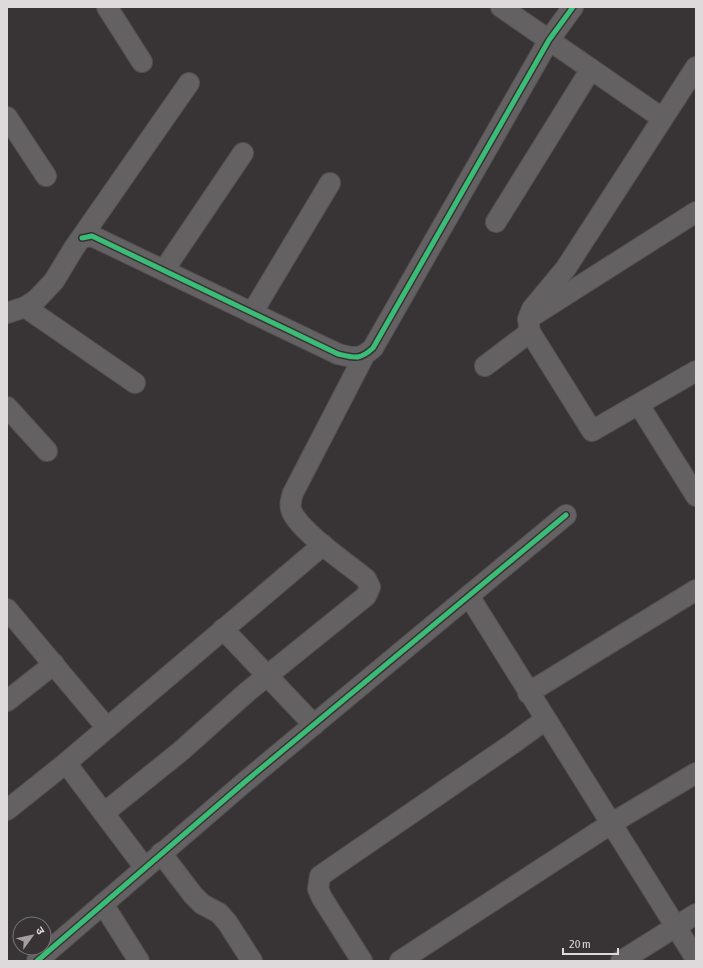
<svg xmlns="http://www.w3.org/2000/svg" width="703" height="968" font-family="'Asap Condensed','Noto Sans Devanagari',sans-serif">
<rect width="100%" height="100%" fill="#383335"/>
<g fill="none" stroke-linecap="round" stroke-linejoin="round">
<defs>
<g id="minor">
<path d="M107 7 142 62"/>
<path d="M501 7 662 118"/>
<path d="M696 67 566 268 532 309 528 319 530 332 592 431 696 371"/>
<path d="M7 117 46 176"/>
<path d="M496 222 591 69"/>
<path d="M82 238 92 236 338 354C355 358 360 360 373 348L549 40 573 7"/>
<path d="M164 270 243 153"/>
<path d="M25 307 135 383"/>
<path d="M7 313 25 307 36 300 54 281 74 248 189 83"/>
<path d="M252 313 330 183"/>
<path d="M534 315 696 212"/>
<path d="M485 366 530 332"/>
<path d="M639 405 696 496"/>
<path d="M7 407 47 451"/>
<path d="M469 596 696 959"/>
<path d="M7 609 107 728"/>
<path d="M223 629 314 725"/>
<path d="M528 693 696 590"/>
<path d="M7 701 54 664"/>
<path d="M66 763 145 868"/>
<path d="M7 810 66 763 323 545"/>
<path d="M104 813 181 751 247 692 366 596 370 587 366 579C348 564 301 532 292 512 289 505 291 500 293 493L364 356"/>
<path d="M161 853 193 895 202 904 219 913 227 922 252 961"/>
<path d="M103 904 139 961"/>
<path d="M37 961 246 781 566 515"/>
<path d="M362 961 322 898 318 889 320 876 512 744 545 720"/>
<path d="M400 961 612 823 696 773"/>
<path d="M621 961 696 914"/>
</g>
</defs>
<use href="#minor" stroke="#555153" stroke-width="22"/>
<use href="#minor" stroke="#646162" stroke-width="20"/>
<defs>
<g id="cycleway">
<path d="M82 238 92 236 338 354C355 358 360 360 373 348L549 40 573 7"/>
<path d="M37 961 246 781 566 515"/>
</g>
</defs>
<use href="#cycleway" stroke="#393235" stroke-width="8"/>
<use href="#cycleway" stroke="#3abd76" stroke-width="5"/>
</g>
<rect width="703" height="968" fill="none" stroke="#dedadc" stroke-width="16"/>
<g transform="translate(32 936) rotate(57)"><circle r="19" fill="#393235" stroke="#7b7578"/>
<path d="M0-3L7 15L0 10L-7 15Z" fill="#a4a0a2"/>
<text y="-6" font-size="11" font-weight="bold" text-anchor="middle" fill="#dedadc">उ</text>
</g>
<path d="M563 948v6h55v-6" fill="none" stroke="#dedadc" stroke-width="2"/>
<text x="569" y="948" font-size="12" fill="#dedadc" stroke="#393235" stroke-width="3" paint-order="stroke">20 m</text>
</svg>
